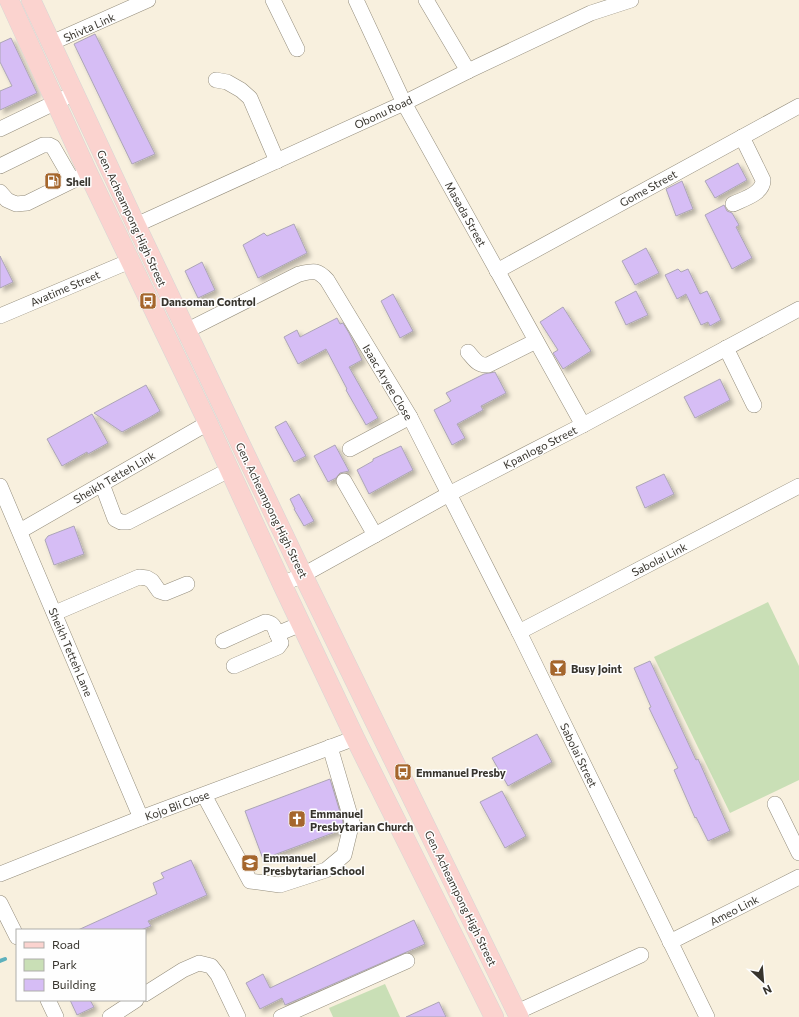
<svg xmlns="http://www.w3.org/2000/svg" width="799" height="1017" font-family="Commissioner,sans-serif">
<defs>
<filter id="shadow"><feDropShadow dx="3.5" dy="3.5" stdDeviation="2" flood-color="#0004"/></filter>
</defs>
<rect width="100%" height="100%" fill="#f8f0de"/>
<g fill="#c9dfb6">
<path d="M768 602 799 666V780L730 813 654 657Z"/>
<path d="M385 984 400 1017H333L329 1008Z"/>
</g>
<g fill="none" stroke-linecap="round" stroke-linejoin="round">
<path stroke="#5eb1bd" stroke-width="4" d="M0 961 5 959"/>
</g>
<g fill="#d6bdf5" stroke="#aca5b6" filter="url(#shadow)">
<path d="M95 34 155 154 132 164 74 44Z"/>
<path d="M11 38 37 93 0 110V91L12 86 0 62V43Z"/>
<path d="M738 163 747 180 715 198 705 181Z"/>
<path d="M682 181 693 209 676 216 666 189Z"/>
<path d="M724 205 727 211 732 213 739 225 736 227 752 258 732 269 705 215Z"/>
<path d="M294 224 307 253 258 278 243 245 264 233 267 236Z"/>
<path d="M646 248 659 273 635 285 622 261Z"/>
<path d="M0 256 13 282 0 288Z"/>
<path d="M202 262 215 290 198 298 185 271Z"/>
<path d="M678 269 681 272 688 269 700 294 707 291 721 320 710 326 708 322 701 325 686 294 677 299 665 275Z"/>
<path d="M636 291 648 315 626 325 615 302Z"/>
<path d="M393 294 413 331 400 338 381 301Z"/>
<path d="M563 307 591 351 563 369 553 353 558 350 540 322Z"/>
<path d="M337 318 340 324 343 323 349 333 362 360 349 367 378 418 366 425 346 390 347 389 326 349 298 364 284 337 297 330 300 337Z"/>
<path d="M495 372 506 393 481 406 483 410 457 424 465 438 452 445 434 410 451 401 446 393 484 374Z"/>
<path d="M720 379 730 400 695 418 684 397Z"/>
<path d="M146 385 160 411 150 417 122 432 94 413Z"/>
<path d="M92 414 108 443 88 454 87 452 62 466 47 439Z"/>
<path d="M286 421 306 456 294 462 275 427Z"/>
<path d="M335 445 349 471 340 473 336 478 328 482 314 456Z"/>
<path d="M401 446 413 470 369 494 357 470 373 461V459Z"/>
<path d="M664 474 674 494 645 508 636 487Z"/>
<path d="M299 494 314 521 304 526 294 509H295L290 499Z"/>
<path d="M74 526 84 554 54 565 45 540 48 536Z"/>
<path d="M650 661 696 760 698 759 730 831 708 841 696 817 695 818 674 770 678 768 649 708 651 707 634 668Z"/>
<path d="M537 734 552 762 508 786 492 758Z"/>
<path d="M330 779 343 822 341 830 263 859 245 811Z"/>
<path d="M502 791 526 836 505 848 480 802Z"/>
<path d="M191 860 207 895 148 921 151 926 141 930H78L157 894 153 883 164 878 161 873Z"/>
<path d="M414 920 425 944 285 1005 282 998 260 1009 246 983 263 974 270 988Z"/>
<path d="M70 1000H90L94 1007 77 1015Z"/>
<path d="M439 1002 446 1017H406Z"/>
</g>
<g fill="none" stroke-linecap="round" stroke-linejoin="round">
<defs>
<g id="minor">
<path d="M273 0 297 49"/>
<path d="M356 0 404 103 583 425"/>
<path d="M426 0 468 71"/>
<path d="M51 43 148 0"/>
<path d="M216 80 227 82 241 90 250 98 277 161"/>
<path d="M0 129 73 94"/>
<path d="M0 166 43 145H49L53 147 72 180"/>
<path d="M0 192 7 200 16 204 27 203 88 173"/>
<path d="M733 204C743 199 763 194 763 180L742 137"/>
<path d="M136 225 404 103 468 71 591 13 631 0"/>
<path d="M497 271 799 106"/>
<path d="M0 316 130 261"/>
<path d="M186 331 299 274C313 271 317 269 327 280L410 417 519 632 707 1017"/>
<path d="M726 348 754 405"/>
<path d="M468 352C474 359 478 366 488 365L536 341"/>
<path d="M350 449 410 417"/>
<path d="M344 481 375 535"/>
<path d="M102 484 115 519 121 522H128L229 470"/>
<path d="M0 486 141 818"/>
<path d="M20 531 208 423"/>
<path d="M282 584 303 575 449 494 583 425 799 309"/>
<path d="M55 613 139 577 147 578 152 581 159 591 165 593 187 584"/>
<path d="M519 632 799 486"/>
<path d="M223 641 265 622C273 623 274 626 277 634L301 624"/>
<path d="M234 666 278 647 281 643 277 634"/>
<path d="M204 795 250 881 280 885 326 870 344 855 352 822 330 747"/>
<path d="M775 804 799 853"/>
<path d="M0 874 141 818 355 738"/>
<path d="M0 903 17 937"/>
<path d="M670 942 799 877"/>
<path d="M145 994 183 970 199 963 211 966 218 975 238 1017"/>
<path d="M48 1000 56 1017"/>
<path d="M517 1012 641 955"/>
<path d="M110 1017 136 1000"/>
<path d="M281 1017 407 961"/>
</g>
<g id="major">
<path d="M9 0 88 173 208 423 282 584 355 738 494 1017"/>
<path d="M31 0 136 225 303 575 519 1017"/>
</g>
</defs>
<use href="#minor" stroke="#948d7c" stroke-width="16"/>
<use href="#major" stroke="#d7d6d5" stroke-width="20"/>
<use href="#minor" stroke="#fff" stroke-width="15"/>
<use href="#major" stroke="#fbd3cf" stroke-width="19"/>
</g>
<defs>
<symbol id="fuel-square" viewBox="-11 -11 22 22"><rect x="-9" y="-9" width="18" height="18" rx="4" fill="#a5662c" stroke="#fefefe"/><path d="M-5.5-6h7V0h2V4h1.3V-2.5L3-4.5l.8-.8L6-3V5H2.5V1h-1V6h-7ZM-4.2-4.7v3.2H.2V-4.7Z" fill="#fff"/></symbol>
<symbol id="bus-square" viewBox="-11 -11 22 22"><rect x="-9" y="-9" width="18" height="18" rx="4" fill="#a5662c" stroke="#fefefe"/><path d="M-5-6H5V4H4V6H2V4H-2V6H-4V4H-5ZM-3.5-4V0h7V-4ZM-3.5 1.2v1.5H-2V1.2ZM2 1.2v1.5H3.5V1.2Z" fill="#fff"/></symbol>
<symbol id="bar-square" viewBox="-11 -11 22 22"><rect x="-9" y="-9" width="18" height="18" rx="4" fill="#a5662c" stroke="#fefefe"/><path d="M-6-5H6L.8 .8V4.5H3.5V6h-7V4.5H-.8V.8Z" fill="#fff"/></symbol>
<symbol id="church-square" viewBox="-11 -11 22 22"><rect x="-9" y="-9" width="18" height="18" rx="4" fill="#a5662c" stroke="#fefefe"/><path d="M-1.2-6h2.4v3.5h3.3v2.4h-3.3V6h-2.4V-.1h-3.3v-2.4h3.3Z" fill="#fff"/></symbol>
<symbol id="school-square" viewBox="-11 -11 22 22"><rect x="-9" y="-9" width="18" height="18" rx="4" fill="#a5662c" stroke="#fefefe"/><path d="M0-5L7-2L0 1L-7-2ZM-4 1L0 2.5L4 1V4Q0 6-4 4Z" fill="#fff"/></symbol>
</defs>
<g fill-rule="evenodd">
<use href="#fuel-square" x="43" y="171" width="20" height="20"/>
<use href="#bus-square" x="138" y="291" width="20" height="20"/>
<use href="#bar-square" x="548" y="658" width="20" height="20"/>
<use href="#bus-square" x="393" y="762" width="20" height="20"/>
<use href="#church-square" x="287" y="809" width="20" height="20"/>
<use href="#school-square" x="240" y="853" width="20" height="20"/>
</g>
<g text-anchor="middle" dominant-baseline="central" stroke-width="3" stroke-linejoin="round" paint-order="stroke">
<g font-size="11" fill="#37342d" stroke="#fefefe">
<text transform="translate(89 27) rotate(-24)">Shivta Link</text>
<text transform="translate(383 112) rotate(-25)">Obonu Road</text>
<text transform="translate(648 188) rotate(-29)">Gome Street</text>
<text transform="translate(466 214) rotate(61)">Masada Street</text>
<text transform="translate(132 218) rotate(65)">Gen. Acheampong High Street</text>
<text transform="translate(65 288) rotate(-23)">Avatime Street</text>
<text transform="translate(388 382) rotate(59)">Isaac Aryee Close</text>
<text transform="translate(540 447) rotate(-27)">Kpanlogo Street</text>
<text transform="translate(114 477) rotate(-30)">Sheikh Tetteh Link</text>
<text transform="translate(272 510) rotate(64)">Gen. Acheampong High Street</text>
<text transform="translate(659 559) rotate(-27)">Sabolai Link</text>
<text transform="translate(71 652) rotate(67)">Sheikh Tetteh Lane</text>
<text transform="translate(579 755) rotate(64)">Sabolai Street</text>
<text transform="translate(177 805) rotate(-20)">Kojo Bli Close</text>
<text transform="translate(461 898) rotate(64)">Gen. Acheampong High Street</text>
<text transform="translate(734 910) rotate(-27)">Ameo Link</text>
</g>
<g font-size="11" font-weight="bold" fill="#37342d" stroke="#fefefe" text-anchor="start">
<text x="66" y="181">Shell</text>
<text x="161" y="301">Dansoman Control</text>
<text x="571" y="668">Busy Joint</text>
<text x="416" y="772">Emmanuel Presby</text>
<text x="310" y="813">Emmanuel<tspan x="310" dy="13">Presbytarian Church</tspan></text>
<text x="263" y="857">Emmanuel<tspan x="263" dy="13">Presbytarian School</tspan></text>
</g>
</g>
<rect x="16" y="929" width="130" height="72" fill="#fefefe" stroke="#aeadaa"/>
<rect x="24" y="942" width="20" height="6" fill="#fbd3cf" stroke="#aeadaa"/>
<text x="52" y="949" font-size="12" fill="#37342d">Road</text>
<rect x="24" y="959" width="20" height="12" fill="#c9dfb6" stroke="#aeadaa"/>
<text x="52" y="969" font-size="12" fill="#37342d">Park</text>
<rect x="24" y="979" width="20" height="12" fill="#d6bdf5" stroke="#aeadaa"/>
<text x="52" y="989" font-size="12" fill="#37342d">Building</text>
<g transform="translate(763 981) rotate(154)" stroke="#fefefe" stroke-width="3" paint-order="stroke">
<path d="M0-3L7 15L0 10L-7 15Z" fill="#37342d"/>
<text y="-6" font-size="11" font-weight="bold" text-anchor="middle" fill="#37342d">N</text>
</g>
</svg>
